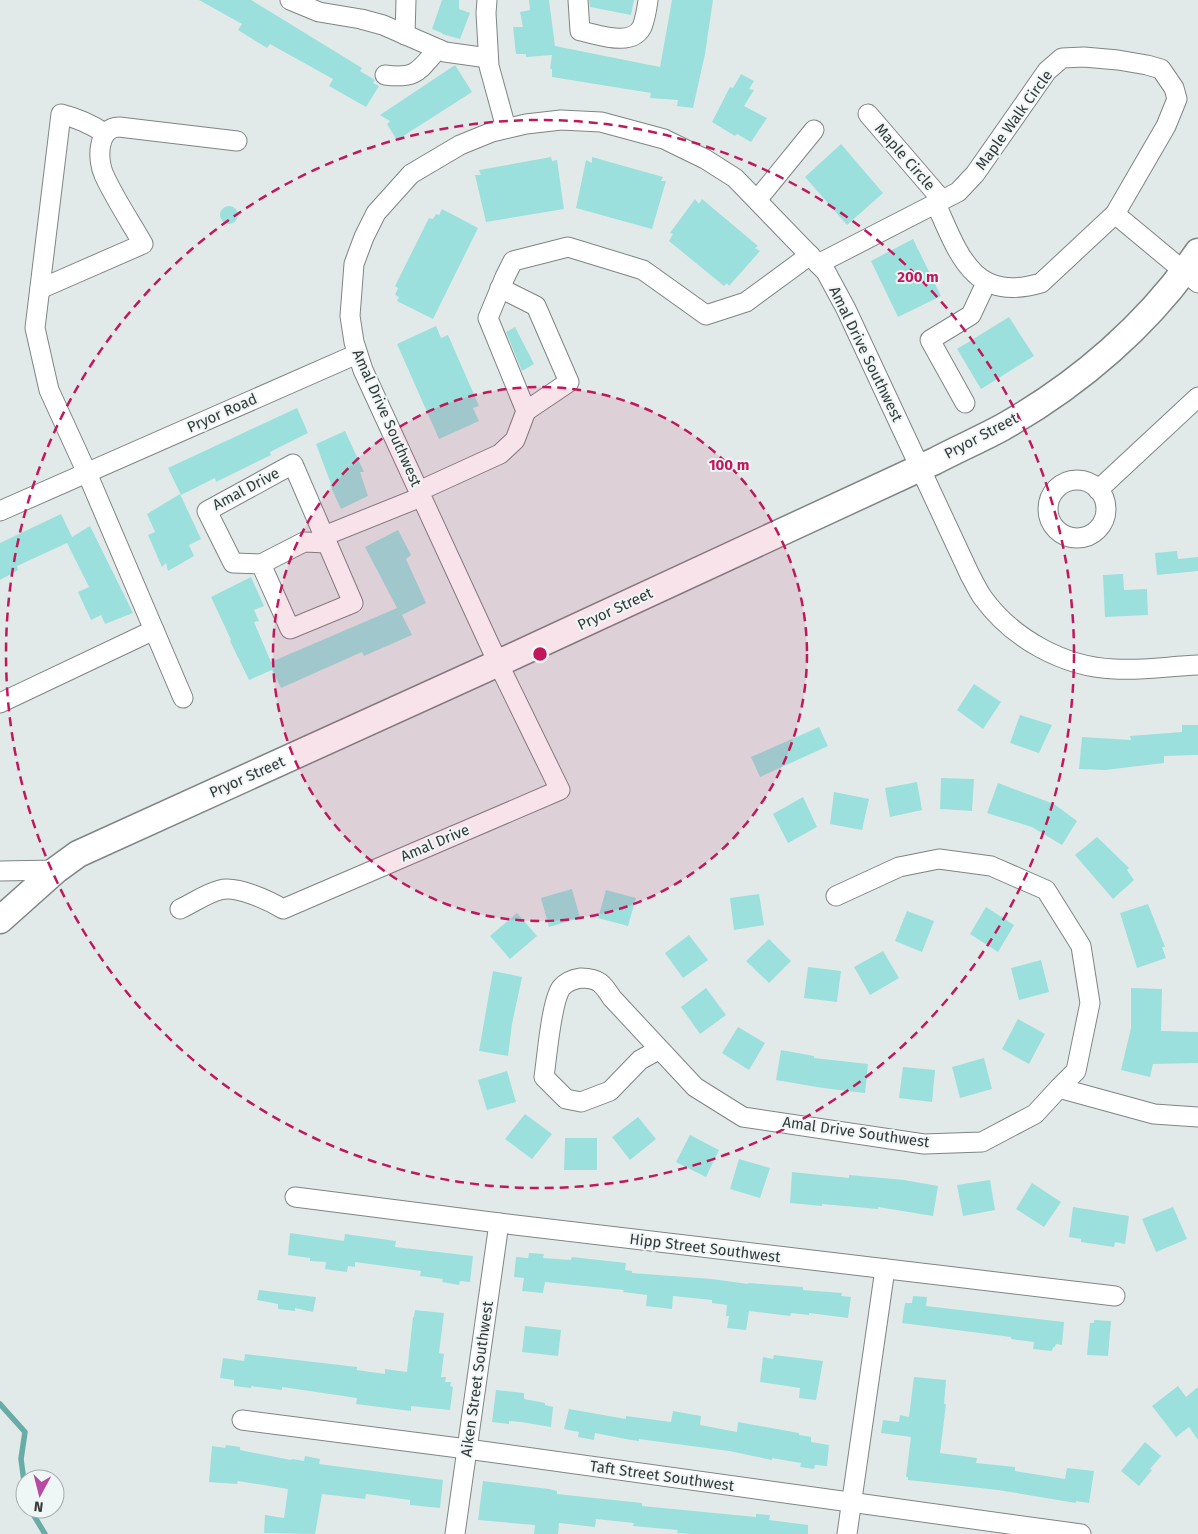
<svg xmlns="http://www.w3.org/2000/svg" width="1198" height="1534" font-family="'Fira Sans',sans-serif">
<rect width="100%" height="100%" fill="#e2eae9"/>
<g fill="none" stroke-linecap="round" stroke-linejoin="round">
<g stroke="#68aca7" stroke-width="5.5">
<path d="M0 1404 25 1432 21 1459 25 1489"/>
<path d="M30 1509 45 1534"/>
</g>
</g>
<g fill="#9be0dc">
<path d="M199 0H251L362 68 360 71 375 80 373 83 379 86 366 107 329 86 333 79 270 44 267 48 238 30 242 24Z"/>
<path d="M442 0H459V9L470 13 460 39 442 34V33L432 29Z"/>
<path d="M529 0H549L555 46 660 67 672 0H713L705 54 693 108 677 106 678 100 650 98 651 93 552 77V69H550L552 55 526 57V54H516L513 27H523L520 12 530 10Z"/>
<path d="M589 0H634L631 15 590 7Z"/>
<path d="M455 65 472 92 397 140 387 124 390 121 380 115Z"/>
<path d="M741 74 754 81 749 89 754 90 744 106 767 118 751 142 737 134 735 136 712 122 730 87 733 88Z"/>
<path d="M841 144 883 193 847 225 805 177Z"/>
<path d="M551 157 552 161 557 160 564 209 486 222 475 175H481L479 170Z"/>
<path d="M592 157 663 177 661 181H666L652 229 576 208 586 160 592 163Z"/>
<path d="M695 199 699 204 702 199 758 246 755 248 760 251 729 286 727 283 724 286 669 241 673 234 670 233Z"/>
<circle cx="229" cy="215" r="9"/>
<path d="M442 209 478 228 433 319 397 301 399 297 395 295 398 288 395 286 429 218 433 219 436 214 439 215Z"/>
<path d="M913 239 941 296 898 317 871 261Z"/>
<path d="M1009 317 1034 356 981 389 957 349Z"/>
<path d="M436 326 441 338 448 335 479 406 473 408 479 421 439 439 397 344Z"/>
<path d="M515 327 534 364 522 371 506 332Z"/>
<path d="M297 408 308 433 270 452 271 455 216 482 215 478 181 495 168 468Z"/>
<path d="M345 431 364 472H360L368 496 341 509 330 485 331 484 316 444Z"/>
<path d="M180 494 201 539 189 545 194 556 168 571 166 563 162 567 148 535 155 532 147 514Z"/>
<path d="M61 514 72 537 90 526 133 613 105 624 101 615 91 620 78 592 89 587 67 543 17 566 18 570 0 580V543Z"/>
<path d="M398 530 411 555 406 559 426 603 402 615 412 635 364 656 362 652 281 688 272 670 249 680 230 641 231 640 211 597 251 577 264 606 254 610 259 621 254 622 271 662 397 608 365 547Z"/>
<path d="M1177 551 1178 559 1198 557V571L1157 575 1155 553Z"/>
<path d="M1123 574 1124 590 1147 589 1148 615 1105 617 1103 575Z"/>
<path d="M974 684 1001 702 983 729 957 710Z"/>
<path d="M1020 715 1052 725 1039 753 1010 743Z"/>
<path d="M1182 725H1198V755L1164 756V763L1105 770 1079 769 1082 737 1131 740 1130 736 1182 732Z"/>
<path d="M819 727 828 746 760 777 751 757Z"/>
<path d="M941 778 974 779 972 811 940 809Z"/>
<path d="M917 782 922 810 890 817 885 788Z"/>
<path d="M998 783 1054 804 1077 821 1062 845 1032 827 987 813Z"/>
<path d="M834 792 869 799 862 830 830 824Z"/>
<path d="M803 797 817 827 788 843 773 814Z"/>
<path d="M1097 837 1129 868 1127 870 1134 880 1113 899 1075 855Z"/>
<path d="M572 889 580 918 549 927 541 898Z"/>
<path d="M606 890 636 898 628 926 598 918Z"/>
<path d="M759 894 764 925 734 930 730 898Z"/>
<path d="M1148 904 1165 947H1162L1166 958 1137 968 1120 913Z"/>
<path d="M986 907 1014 925 998 952 970 934Z"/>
<path d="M907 911 934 921 922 952 895 941Z"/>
<path d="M517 913 537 936 510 959 490 936Z"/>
<path d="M689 935 708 960 683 978 665 953Z"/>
<path d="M769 939 791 961 769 983 746 961Z"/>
<path d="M883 951 899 978 870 995 854 967Z"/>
<path d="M1041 960 1049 992 1019 1000 1011 968Z"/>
<path d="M808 967 841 971 837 1002 804 998Z"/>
<path d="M493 971 522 977 512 1024 508 1056 479 1051Z"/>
<path d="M706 988 726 1015 700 1034 681 1007Z"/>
<path d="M1131 988 1162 989 1161 1031 1198 1032V1063L1153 1064 1150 1077 1121 1070 1131 1028Z"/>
<path d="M1018 1019 1045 1034 1029 1064 1002 1049Z"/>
<path d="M738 1027 765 1043 749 1070 722 1053Z"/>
<path d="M781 1050 814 1056V1058L868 1064 865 1093 823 1088 776 1080Z"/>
<path d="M984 1058 992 1089 960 1098 952 1067Z"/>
<path d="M903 1067 935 1070 932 1102 899 1098Z"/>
<path d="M507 1071 516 1102 487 1110 478 1080Z"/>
<path d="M525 1114 552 1134 532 1159 505 1139Z"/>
<path d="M638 1117 656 1139 630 1160 612 1137Z"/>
<path d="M690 1135 719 1150 706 1177 676 1162Z"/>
<path d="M565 1138H597V1170H564Z"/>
<path d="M739 1159 770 1168 760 1198 730 1189Z"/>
<path d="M792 1172 849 1178V1175L904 1180 938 1186 933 1216 878 1207V1209L822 1204V1206L790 1203Z"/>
<path d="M990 1180 995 1210 963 1216 957 1185Z"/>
<path d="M1032 1183 1061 1202 1044 1227 1016 1209Z"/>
<path d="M1073 1207 1129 1216 1125 1244 1115 1242 1114 1247 1081 1242V1239L1069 1237Z"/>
<path d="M1173 1207 1187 1239 1156 1252 1142 1219Z"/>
<path d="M290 1233 344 1241 345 1234 396 1241 395 1247 473 1256 470 1282 460 1281 459 1285 442 1282 443 1279 420 1276 421 1271 355 1262V1267L348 1266 347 1272 325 1269 326 1262 310 1261V1258L288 1255Z"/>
<path d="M529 1253 544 1254 543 1258 571 1260 572 1257 626 1263 625 1270 632 1271V1273L712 1279 748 1284V1283L803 1287V1290L842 1293 841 1296 851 1297 848 1318 809 1313V1315L791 1313 790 1316 749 1311 746 1330 727 1328 729 1316H726L727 1305 712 1303V1300L673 1296 672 1309 646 1306 647 1295 623 1292 624 1290 545 1282 543 1293 522 1291 524 1278 514 1277 516 1257 528 1258Z"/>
<path d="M259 1290 316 1297 313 1312 295 1308V1311L278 1309V1304L257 1300Z"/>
<path d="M913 1296 927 1297 926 1306 1064 1322 1062 1345 1056 1344 1055 1347H1053L1052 1351 1033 1349 1034 1342 1011 1339V1337L902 1323 905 1303H912Z"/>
<path d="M415 1310 444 1313 439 1353 444 1354 441 1377H446L445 1382H451L450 1386 453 1387 450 1410 411 1406V1411L356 1404 357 1398 282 1387V1390L251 1386V1388L234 1386V1380L220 1378 223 1358 244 1361 245 1354 357 1367V1370L385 1374V1369L407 1372 413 1317H414Z"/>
<path d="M1094 1320 1111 1321 1108 1356 1087 1355 1090 1323H1094Z"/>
<path d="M525 1326 561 1330 558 1356 522 1352Z"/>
<path d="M774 1355 823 1361 816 1400 799 1398 800 1388 760 1382 763 1357 773 1359Z"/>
<path d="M914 1377 946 1380 944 1404H946L940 1453 977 1458 976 1463 1015 1467V1471L1065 1479 1067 1468 1094 1471 1089 1503 1076 1501V1503L998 1490 908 1480V1477H906L911 1437 881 1433 883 1420 899 1422 900 1415 909 1417Z"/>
<path d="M1178 1386 1186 1397 1198 1387V1440L1189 1427 1176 1437 1152 1406Z"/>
<path d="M496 1390 524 1393V1399L545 1403V1405L553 1407 551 1427 521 1422 509 1421V1424L492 1422Z"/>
<path d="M569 1409 626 1419V1416L671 1422 673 1411 701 1416 700 1425 737 1432 738 1422 799 1433V1435L811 1437V1442L829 1445 827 1466 815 1465 814 1469 800 1467 801 1463 772 1458V1460L729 1451 639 1439V1441L631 1440 595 1433 594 1440 578 1437 579 1432 564 1429Z"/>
<path d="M1145 1442 1161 1456 1150 1469 1152 1470 1139 1486 1121 1471Z"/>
<path d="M226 1445 240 1447V1450L291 1460 292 1459 304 1461 305 1456 320 1459 319 1464 443 1480 440 1508 410 1505V1500L366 1494 365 1499 322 1494 315 1534 264 1533 265 1515 284 1518 288 1489 238 1481 237 1484 209 1482 212 1446 225 1448Z"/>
<path d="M483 1481 549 1489 557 1491V1494L642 1503V1506L756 1517V1514L770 1515 769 1520 808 1525V1534H691L677 1533 678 1530 633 1526 634 1523 596 1519 595 1527 559 1523 558 1534H534L535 1525 478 1520Z"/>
</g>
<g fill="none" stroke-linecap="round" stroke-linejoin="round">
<defs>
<g id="minor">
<path d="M290 0 319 12 361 19 383 25 445 52 488 58"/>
<path d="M487 0 486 13 489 66 506 128"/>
<path d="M578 0 580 31C598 34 631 48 642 27 645 19 647 8 648 0"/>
<path d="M405 35 406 0"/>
<path d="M385 75C417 79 418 71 438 49"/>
<path d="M868 114 942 200"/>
<path d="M104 133C91 124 77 118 61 114L35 328 49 390 87 473 183 698"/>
<path d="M757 200 814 130"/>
<path d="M1115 214 1198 283"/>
<path d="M818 264 958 192 975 174 1047 71 1062 58 1084 57 1118 60 1147 65 1161 69 1174 88 1177 99 1166 126 1115 214 1041 283C973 303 959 255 936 204"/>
<path d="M500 288 536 306 569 382 526 411"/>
<path d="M40 289 143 244C130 221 115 199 104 175 97 160 97 127 119 127L237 141"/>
<path d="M965 403 930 340 971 315 986 283"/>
<circle cx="1077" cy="509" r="29"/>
<path d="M1098 490 1198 397"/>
<path d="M419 491 500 454 515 440 526 411 488 318 505 277 513 261 568 247 643 270 706 315 746 302 810 255"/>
<path d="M0 511 357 354"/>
<path d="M324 536 421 497"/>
<path d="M261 564 290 629 353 603 293 464 207 511 233 563 261 564 304 542 327 543"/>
<path d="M0 703 154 630"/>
<path d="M0 871 56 870"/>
<path d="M836 896 899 867 939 859 991 866 1046 890 1081 946 1090 1003 1076 1071 1059 1088"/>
<path d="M180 909C193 903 207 893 220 890 236 885 270 901 283 909L560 790 498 663 363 370 354 342 350 316 354 264 364 237 376 213 411 174 460 145 492 132 526 124 561 120 601 122 664 139 705 159 735 178 826 272 846 309 970 575C974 582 978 591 983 598 1013 639 1064 667 1114 669 1141 671 1171 666 1198 665"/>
<path d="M658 1050 640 1060 610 1091 581 1102 566 1099 544 1077C547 1057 551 1003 561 988 566 982 574 979 581 978 599 978 603 984 612 998L695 1087 743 1117 924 1144 982 1142 1035 1114 1059 1088 1154 1114 1198 1117"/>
<path d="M295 1197 499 1223 1115 1296"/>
<path d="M242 1420 467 1449 1081 1534"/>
<path d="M455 1534 499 1223"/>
<path d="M847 1534 885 1269"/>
</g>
<path id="secondary" d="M0 920 56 870 78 854 516 655 935 461C958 449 981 439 1003 427 1079 384 1149 324 1198 252"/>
</defs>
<use href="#minor" stroke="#7e8584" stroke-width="21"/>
<use href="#secondary" stroke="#7e8584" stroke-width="29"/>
<use href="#minor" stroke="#fff" stroke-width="19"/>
<use href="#secondary" stroke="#fff" stroke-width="26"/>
</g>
<circle cx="540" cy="654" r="267" fill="#c2185b" fill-opacity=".12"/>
<g fill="none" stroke="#c2185b" stroke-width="2.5" stroke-dasharray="9 6">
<circle cx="540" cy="654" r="267"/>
<circle cx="540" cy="654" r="534"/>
</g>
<g text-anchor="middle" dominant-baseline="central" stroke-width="4" stroke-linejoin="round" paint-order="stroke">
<g font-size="15" fill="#353838" stroke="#eff7f6">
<text transform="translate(1014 120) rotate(-54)">Maple Walk Circle</text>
<text transform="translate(905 157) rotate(49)">Maple Circle</text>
<text transform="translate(866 354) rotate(64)">Amal Drive Southwest</text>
<text transform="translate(222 413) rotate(-24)">Pryor Road</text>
<text transform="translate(387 418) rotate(66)">Amal Drive Southwest</text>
<text transform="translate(981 436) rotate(-28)">Pryor Street</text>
<text transform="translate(246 489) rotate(-28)">Amal Drive</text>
<text transform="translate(615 609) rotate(-25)">Pryor Street</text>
<text transform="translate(247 777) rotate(-24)">Pryor Street</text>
<text transform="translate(435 843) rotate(-23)">Amal Drive</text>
<text transform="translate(856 1132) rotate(8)">Amal Drive Southwest</text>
<text transform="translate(705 1248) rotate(7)">Hipp Street Southwest</text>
<text transform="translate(477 1379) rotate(-82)">Aiken Street Southwest</text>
<text transform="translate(662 1476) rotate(8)">Taft Street Southwest</text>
</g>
</g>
<circle cx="540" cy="654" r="8" fill="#c2185b" stroke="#eff7f6" stroke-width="2.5"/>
<g font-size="15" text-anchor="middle" font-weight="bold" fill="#c2185b" stroke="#eff7f6" stroke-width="4" stroke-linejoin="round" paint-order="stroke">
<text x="918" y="282">200 m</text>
<text x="729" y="470">100 m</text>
</g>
<g transform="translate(40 1494) rotate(187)"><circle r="24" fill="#eff7f6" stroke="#a5abaa"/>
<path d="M0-4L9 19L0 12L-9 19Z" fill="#b948a4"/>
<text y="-8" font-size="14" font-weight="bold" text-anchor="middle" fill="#353838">N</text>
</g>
</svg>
